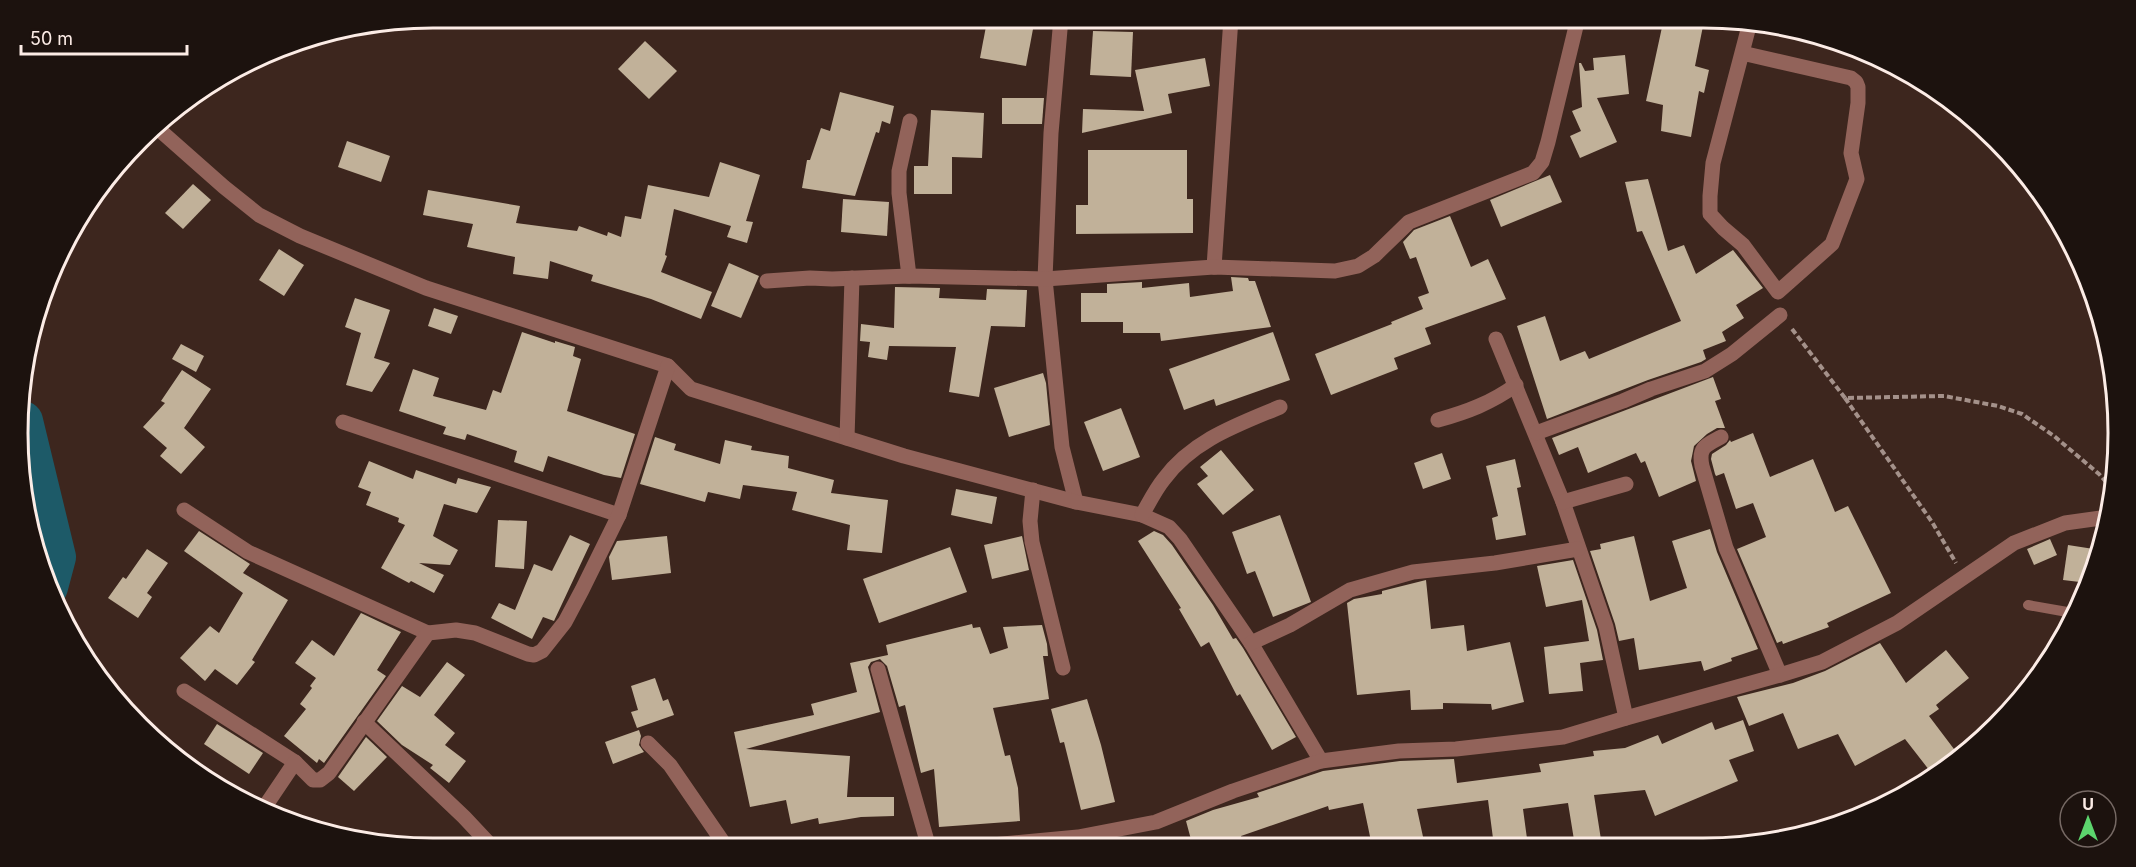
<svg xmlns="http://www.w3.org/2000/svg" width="2136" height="867" font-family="Inter,sans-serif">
<rect width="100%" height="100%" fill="#3d261e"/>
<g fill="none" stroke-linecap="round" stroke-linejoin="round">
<path stroke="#1d5a68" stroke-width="40" d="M23 421 56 557 48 587"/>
</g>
<g fill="#c1b199">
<path d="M1664 18H1689L1704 21 1695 66 1709 70 1704 93 1699 91 1691 137 1661 131 1663 105 1646 101Z"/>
<path d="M987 21 1033 29 1026 66 980 58Z"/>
<path d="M1093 31 1133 32 1131 77 1090 75Z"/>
<path d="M645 41 677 71 649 99 618 69Z"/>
<path d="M1625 55 1629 94 1597 98 1617 142 1580 158 1570 136 1581 131 1572 111 1582 107 1579 63H1581L1585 71 1594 70 1593 58Z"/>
<path d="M1205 58 1210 86 1168 94 1172 113 1082 133 1083 109 1144 111 1135 70Z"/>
<path d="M840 92 894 106 890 124 882 121 879 133 876 132 855 196 802 188 807 160H810L821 128 830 131Z"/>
<path d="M1002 98H1044L1042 124H1002Z"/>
<path d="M931 110 984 113 982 158 952 157V194H914V166H928Z"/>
<path d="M347 141 390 156 381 182 338 167Z"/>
<path d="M1088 150H1187V199H1193V233L1076 234V205H1088Z"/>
<path d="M720 162 760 175 746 221 753 222 747 243 727 237 731 226 674 209 665 255 667 256 661 272 712 292 701 319 651 299 591 281 593 275 550 261 548 279 513 274 515 257 467 247 473 224 423 215 428 190 520 206 516 223 577 231 579 226 607 236 608 232 621 237 625 216 641 219 648 185 709 197Z"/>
<path d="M1550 175 1562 202 1501 227 1490 200Z"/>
<path d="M1648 179 1668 251 1684 245 1696 274 1733 250 1763 288 1736 305 1744 318 1722 332 1726 341 1703 350 1706 359 1701 362 1648 380 1547 419 1517 326 1545 316 1560 361 1585 351 1589 359 1681 321 1642 231 1637 232 1625 182Z"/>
<path d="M193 184 211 200 183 229 165 213Z"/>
<path d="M843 199 889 202 887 236 841 232Z"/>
<path d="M1450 216 1471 267 1488 259 1506 299 1425 328 1431 344 1394 358 1398 369 1331 395 1315 354 1392 324 1391 322 1423 309 1418 297 1429 293 1416 257 1410 259 1403 242 1414 230Z"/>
<path d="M279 249 304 265 284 296 259 280Z"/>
<path d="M729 263 759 276 741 318 711 306Z"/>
<path d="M1231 277 1248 278 1249 281H1255L1271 327 1161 341 1160 333H1123V322H1081V293H1107V284L1142 282V288L1189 283 1190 297 1233 291Z"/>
<path d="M895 287 940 288 939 298 986 300 987 289 1027 290 1025 327 991 326 979 397 949 392 956 347 889 346 887 360 868 357 870 342 860 341 861 324 894 328Z"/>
<path d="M355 298 390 310 374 358 390 363 372 392 346 385 361 333 345 327Z"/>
<path d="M434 308 458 316 451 334 428 326Z"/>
<path d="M522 332 555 343V341L575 347 573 356 581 359 567 411 635 434 621 478 604 475 548 456 543 472 514 462 517 451 467 434 465 440 443 434 446 427 399 411 413 369 439 378 433 396 486 410 493 390 501 393Z"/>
<path d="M1273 332 1290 380 1216 406 1214 399 1184 410 1169 369Z"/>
<path d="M181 344 204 356 196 372 172 359Z"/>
<path d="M182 370 211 389 184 428 205 447 181 474 160 456 167 448 143 427 165 403 161 401Z"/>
<path d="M1043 373 1046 383 1050 425 1009 437 994 388Z"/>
<path d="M1713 377 1721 399 1715 401 1725 428H1717L1707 434 1694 446 1691 461 1696 481 1659 497 1645 461 1641 463 1636 453 1588 473 1578 447 1559 455 1552 438Z"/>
<path d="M1121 408 1140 457 1103 471 1084 422Z"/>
<path d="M1753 433 1770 477 1813 459 1835 512 1848 506 1891 593 1827 623 1829 627 1783 644 1782 641 1777 643 1737 549 1766 537 1753 503 1736 509 1724 473 1716 476 1715 474 1711 459 1712 454 1726 445 1730 440 1731 442Z"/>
<path d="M655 437 676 444 674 450 720 464 725 440 752 446 751 450 789 456 788 468 834 480 831 493 888 500 882 553 847 550 850 525 792 510 797 492 743 485 740 499 708 492 705 502 640 484Z"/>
<path d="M1221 450 1254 490 1223 515 1197 484 1208 476 1200 467Z"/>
<path d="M1442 453 1451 479 1423 489 1414 463Z"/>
<path d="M1515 459 1521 487 1517 488 1526 535 1496 540 1492 518 1498 516 1486 466Z"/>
<path d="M369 461 413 479 416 470 456 484 458 478 491 487 477 513 444 504 433 536 458 550 450 565 419 563 444 575 434 593 411 581 409 583 381 568 405 525 398 522 399 518 366 505 371 492 358 487Z"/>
<path d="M956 489 997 497 992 524 951 515Z"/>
<path d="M1280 515 1311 602 1273 617 1255 571 1247 574 1232 532Z"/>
<path d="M498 520 527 521 524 569 495 567Z"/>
<path d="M1710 529 1717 552 1758 649 1731 658 1732 661 1704 671 1701 661 1639 670 1634 638 1619 641 1615 624 1590 551 1601 549 1600 544 1634 536 1650 601 1687 588 1672 541Z"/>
<path d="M199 531 250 564 243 573 288 600 252 660 255 662 237 685 215 669 205 681 180 658 210 626 219 633 243 593 184 551Z"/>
<path d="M1154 531 1163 535 1172 545 1213 605 1233 639 1236 638 1243 648 1296 737 1272 750 1240 694 1237 696 1209 642 1201 647 1179 609 1181 608 1138 541Z"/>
<path d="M570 535 590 544 554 621 543 617 532 639 491 618 499 603 515 610 534 564 552 571Z"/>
<path d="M667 536 671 573 612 580 609 557 617 541Z"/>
<path d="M1022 536 1029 570 992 579 984 545Z"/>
<path d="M2050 539 2057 555 2034 565 2027 549Z"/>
<path d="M2068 545 2100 550 2096 567 2088 583 2063 580Z"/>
<path d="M950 547 967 592 879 623 863 579Z"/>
<path d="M147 549 168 563 147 593 152 597 138 618 108 598 123 577 126 579Z"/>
<path d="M1573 560 1597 630 1603 660 1580 663 1583 691 1549 694 1544 647 1589 641 1582 600 1546 607 1537 566Z"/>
<path d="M1426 580 1431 629 1464 625 1467 651 1510 642 1524 702 1492 710 1491 704 1443 703V709L1411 710 1410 690 1357 695 1347 603 1354 599 1382 594V591Z"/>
<path d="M361 613 401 632 377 670 386 676 324 763 319 759 317 763 284 736 306 709 300 704 312 688 310 686 316 678 295 663 312 640 334 656Z"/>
<path d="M972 624 973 628 980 627 990 654 1008 648 1003 627 1042 625 1047 644 1048 656H1043L1049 699 993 708 1005 756 1010 755 1018 788 1020 821 939 827 934 769 921 773 905 705 899 707 887 666 880 659 871 662 868 667 880 712 746 749 850 756 847 797H894V816L861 817 819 824 818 818 791 824 786 800 750 807 734 732 814 715 811 704 857 692 850 663 888 655 886 645Z"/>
<path d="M1880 643 1906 683 1946 650 1969 678 1936 705 1939 709 1929 716 1960 757 1933 775 1905 739 1855 766 1838 734 1798 749 1783 713 1749 726 1737 697 1793 683 1825 671Z"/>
<path d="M447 662 465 675 434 715 455 733 445 745 466 761 449 783 430 768 433 765 402 745 377 721 402 686 420 697Z"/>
<path d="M655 678 663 701 668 699 674 715 637 728 631 712 638 710 631 686Z"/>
<path d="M1087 699 1101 745 1115 802 1081 810 1064 742 1060 743 1051 709Z"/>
<path d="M1743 720 1754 751 1729 760 1738 781 1655 816 1645 790 1594 795 1602 846H1575L1568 803 1523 809 1528 846H1494L1488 800 1417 809 1425 846H1372L1363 803 1329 810 1328 806 1241 836 1244 847H1193L1186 821 1213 810 1259 797 1257 793 1323 771 1400 761 1454 759 1457 783 1541 772 1539 764 1594 756 1593 751 1625 748 1658 735 1662 744 1712 722 1715 730Z"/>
<path d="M217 724 263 753 249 774 204 744Z"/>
<path d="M639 730 641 736 639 745 644 752 613 764 605 742Z"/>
<path d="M366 737 387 757 354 791 338 777Z"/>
</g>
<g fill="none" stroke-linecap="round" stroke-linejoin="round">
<g stroke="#a4918a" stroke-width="4" stroke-dasharray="6 3" stroke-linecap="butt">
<path d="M1792 329 1845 398 1944 396 1998 406 2022 414 2054 436 2099 474 2114 491"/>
<path d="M1845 398 1932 522 1956 563"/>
</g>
<path stroke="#92635a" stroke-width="10" d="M2028 605 2073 613"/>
<g stroke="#92635a" stroke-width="15">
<path d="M1061 18 1051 133 1045 279 1062 447 1076 502"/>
<path d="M1742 53 1851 78 1856 82 1858 87V103L1851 153 1857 179 1832 244 1778 292 1743 245 1723 228 1710 214V196L1713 163 1749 26"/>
<path d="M155 126 224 187 259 215 300 236 426 288 668 366 691 389 904 456 1076 502 1142 515 1169 527 1180 539 1251 643 1321 761"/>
<path d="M1214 267 1231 18"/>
<path d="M909 276 899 193V171L910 121"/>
<path d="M767 281 810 278 832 279 909 276 1045 279 1214 267 1335 271 1358 266 1374 256 1409 222 1533 173 1542 162 1548 142 1578 18"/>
<path d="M1496 339 1563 502 1606 627 1626 718"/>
<path d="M1438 420C1467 412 1491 403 1516 385"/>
<path d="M343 422 619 515"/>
<path d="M1536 433 1623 401 1651 389 1705 371 1732 354 1780 315"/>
<path d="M1721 437C1706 445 1698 447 1702 466L1726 548 1780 675"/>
<path d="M847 438 852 278"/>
<path d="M1033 490 1030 521 1032 542 1063 668"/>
<path d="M1563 502 1626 484"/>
<path d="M184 510 248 552 428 633"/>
<path d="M1142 515C1149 503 1155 490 1164 479 1193 440 1237 425 1280 407"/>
<path d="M1251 643 1290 625 1350 590 1413 572 1495 563 1578 549"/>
<path d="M878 669 929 848"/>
<path d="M184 691 295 762"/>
<path d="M364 722 464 817 494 849"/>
<path d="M648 743 670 765 727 848"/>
<path d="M264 808 295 762 313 780H320L329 773 428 633 456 630 475 633 528 654 534 655 542 651 565 622 582 590 619 515 668 366"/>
<path d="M961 848 1078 837 1156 822 1233 791 1321 761 1399 751 1456 749 1563 737 1626 718 1780 675 1822 662 1897 623 2014 543 2065 523 2108 517"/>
</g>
</g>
<path d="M0 0H2136V867H0ZM433 28H1703A405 405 0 0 1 2108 433V433A405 405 0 0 1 1703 838H433A405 405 0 0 1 28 433V433A405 405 0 0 1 433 28Z" fill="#1c120e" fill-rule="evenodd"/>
<path fill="none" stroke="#fcece6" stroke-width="3" d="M433 28H1703A405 405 0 0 1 2108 433V433A405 405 0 0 1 1703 838H433A405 405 0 0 1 28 433V433A405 405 0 0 1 433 28Z"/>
<g transform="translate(2088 819)"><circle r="28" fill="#1c120e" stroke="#766964" stroke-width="1.5"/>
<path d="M0-4.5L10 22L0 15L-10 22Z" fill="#5cd56d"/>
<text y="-9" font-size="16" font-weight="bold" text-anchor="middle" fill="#fcece6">U</text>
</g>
<path d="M21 45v9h166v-9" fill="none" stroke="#fcece6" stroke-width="3"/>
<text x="30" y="45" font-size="18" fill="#fcece6" stroke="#1c120e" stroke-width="4.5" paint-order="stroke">50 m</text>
</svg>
